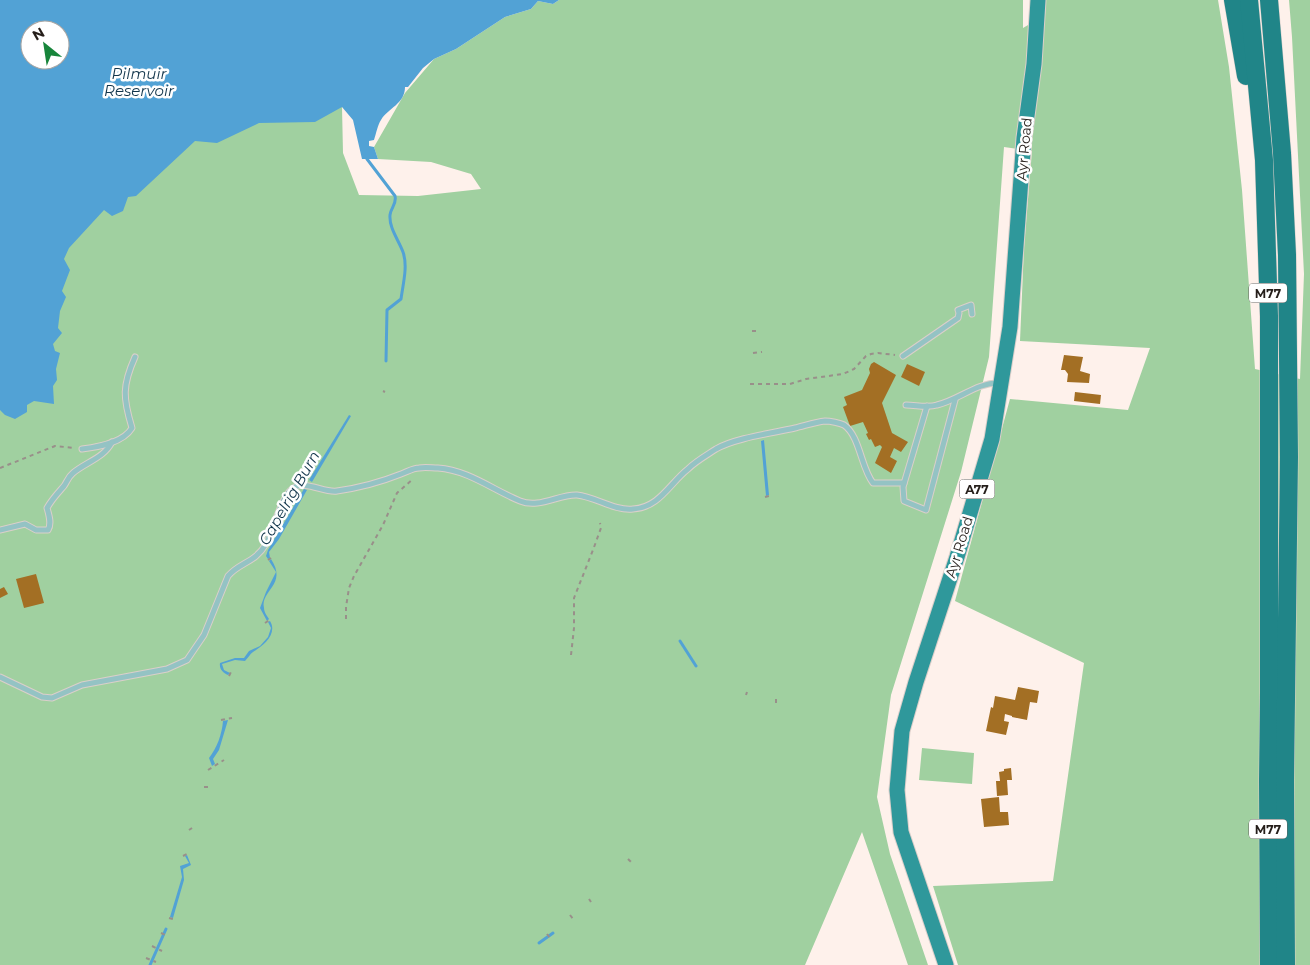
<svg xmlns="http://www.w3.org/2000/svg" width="1310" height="965" font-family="Montserrat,sans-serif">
<rect width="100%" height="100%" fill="#fef1eb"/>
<g fill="#a0d0a0" fill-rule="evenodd">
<path d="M0 0 342 107 343 153 359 195 418 196 481 189 471 174 431 162 378 159 374 147 405 93 434 59 456 49 505 17 531 9 538 1 553 4 559 0H1023V28L1045 15 1046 0H1218L1229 67 1242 190 1255 369 1300 379 1304 274 1292 37 1289 0H1310V965H958L933 886 1053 881 1084 663 955 601 1010 399 1128 410 1150 348 1020 341 1024 247 1032 151 1004 147 989 357 961 472 891 695 877 797 890 854 928 965H908L862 832 805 965H0ZM30 30H60V60H30Z"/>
<path d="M922 748 974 753 972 784 919 780Z"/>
</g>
<g fill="#52a2d5" fill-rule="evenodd">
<path d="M0 0H559L553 4 538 1 531 9 505 17 456 49 434 59 423 68 408 87H405C405 104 388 108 381 120 378 124 376 134 374 140L369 141V146L374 147 378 159H362L353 120 342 107 315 122 259 123 217 143 195 141 136 196 128 197 123 211 112 216 104 210 69 248 64 259 70 270 62 291 66 297 60 311 58 328 62 333 53 344 55 351 60 353 56 369 57 380 53 386 54 404 34 401 27 405V412L15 419 5 415 0 410ZM30 30H60V60H30Z"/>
<path d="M349 415 351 416 312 482 309 480Z"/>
<path d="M764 440 769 495 766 496 761 441Z"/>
<path d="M304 489 307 490 279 539 269 552 270 558 268 559 266 556 268 550Z"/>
<path d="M271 559C288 585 260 590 264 608 264 612 267 616 269 619L267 621 260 608 266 592 276 572 269 561Z"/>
<path d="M270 621C278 634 263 646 253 652 250 654 248 658 245 661L235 660 222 664 224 670 230 673 228 675C223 673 219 669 220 663L235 658H244L249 651 260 646 268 637 271 628 268 622Z"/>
<path d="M228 720 219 750 213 759 215 764 212 766 209 758C217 748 222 734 223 721Z"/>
<path d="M187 855 191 865 183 869 184 880 173 918 170 917 182 877 180 866 189 863 185 856Z"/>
</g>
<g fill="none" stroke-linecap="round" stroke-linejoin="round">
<g stroke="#52a2d5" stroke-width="3">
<path d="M367 159 395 196C397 204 391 207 390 215 389 228 398 239 403 252 408 266 403 284 401 299L387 310 386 361"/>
<path d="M680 641 696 666"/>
<path d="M539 943 553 933"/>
<path d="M150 965 166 929"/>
</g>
</g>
<g fill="#a36f24">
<path d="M1064 355 1083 357 1080 371 1090 374 1089 383 1067 382 1068 374 1065 370H1061Z"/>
<path d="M874 362 896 375 882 403 892 433 908 442 901 452 894 448 890 457 897 461 891 473 875 463 882 447 880 445 875 447 871 439 869 440 866 434 868 433 863 422 850 426 843 407 847 405 844 397 862 390 870 373 869 369 871 364Z"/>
<path d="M907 364 925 372 919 386 901 377Z"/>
<path d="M1075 392 1101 395 1100 404 1074 401Z"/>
<path d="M36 574 44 603 24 608 16 579Z"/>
<path d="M4 587 8 594 0 598V589Z"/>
<path d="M1018 687 1039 691 1037 703 1030 702 1027 720 1012 717V716L1005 714 1004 721 1009 722 1006 735 986 731 991 707 993 708 995 696 1015 700Z"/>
<path d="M1011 768 1012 780H1007L1008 795 997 796 996 781H1000L999 772 1004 771V769Z"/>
<path d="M999 797 1000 812H1008L1009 825 984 827 981 799Z"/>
</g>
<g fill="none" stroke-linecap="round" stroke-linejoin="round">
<defs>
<g id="lane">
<path d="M903 356 958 318 959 313 958 310 971 305 972 314"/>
<path d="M906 405C916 405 928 408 937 405 959 400 977 382 1000 383"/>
<path d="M927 406 903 487 904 501 926 510 955 400"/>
<path d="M82 449C98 447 123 443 132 428 123 398 122 386 135 357"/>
<path d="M0 530 25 524 36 530H48C52 524 49 515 47 508 52 499 57 494 64 486 67 482 68 477 73 473 86 462 104 458 112 442"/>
<path d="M0 677 42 697 52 698 82 685 167 669 187 660 204 635 228 576C240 562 255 563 266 544 273 531 281 497 292 489 305 479 323 493 337 491 358 488 381 482 401 474 407 472 413 468 419 468 425 467 432 468 438 468 468 470 493 490 520 501 539 509 559 494 577 495 596 497 614 511 633 509 659 508 670 483 688 469 696 461 707 455 716 449 735 438 773 433 795 428 804 426 815 422 825 421 830 421 840 423 844 425 860 436 861 468 873 483H904"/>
</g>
<path id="primary" d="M946 965 901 832 897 790 902 731 916 682 957 557 992 439 1010 327 1024 138 1034 64 1038 0"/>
<g id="highway">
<path d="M1233 0 1246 76"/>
<path d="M1249 0 1264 160 1269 316V693L1268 781 1269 965"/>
<path d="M1269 0 1282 153 1287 255 1289 457 1285 781 1286 965"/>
</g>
</defs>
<use href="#lane" stroke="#dbcfca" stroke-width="7"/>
<use href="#primary" stroke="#dbcfca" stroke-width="17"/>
<use href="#highway" stroke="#dbcfca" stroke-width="19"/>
<g stroke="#998f8a" stroke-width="2" stroke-dasharray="4 4" stroke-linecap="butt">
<path d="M752 331H760"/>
<path d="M753 353 762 352"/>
<path d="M750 384H790L806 379 843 374 854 369 866 356 871 354 878 353 895 355"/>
<path d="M383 391 385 392"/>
<path d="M0 468 55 446 75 448"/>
<path d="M765 497 769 496"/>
<path d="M268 560 271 558"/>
<path d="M346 619V607L349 588 354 576 383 525 397 493 413 479"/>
<path d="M265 623 271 619"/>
<path d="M571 655 574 628V598L593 550 601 528 600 523"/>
<path d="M229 676 231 672"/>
<path d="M746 695 747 692"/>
<path d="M776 703V698"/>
<path d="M221 720 232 718"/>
<path d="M208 770 224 760"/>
<path d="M204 787H208"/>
<path d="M189 830 192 828"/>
<path d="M183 856 187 854"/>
<path d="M628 859 631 862"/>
<path d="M589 899 591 902"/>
<path d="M570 915 573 919"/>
<path d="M169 918 173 919"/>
<path d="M161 933 168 936"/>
<path d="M547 934 550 938"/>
<path d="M152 946 162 951"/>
<path d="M146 958 156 962"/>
</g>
<use href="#lane" stroke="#94c3c4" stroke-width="5"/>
<use href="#primary" stroke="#2f989b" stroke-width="15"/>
<use href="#highway" stroke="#208588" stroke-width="18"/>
</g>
<g text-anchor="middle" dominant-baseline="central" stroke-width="5" stroke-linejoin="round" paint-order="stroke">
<g fill="#fff" stroke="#66625f" stroke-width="1">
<rect x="1249" y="283.5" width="38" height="19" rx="4"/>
<rect x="959.5" y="479.5" width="35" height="19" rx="4"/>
<rect x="1249" y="819.5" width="38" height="19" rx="4"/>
</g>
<g font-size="12" font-weight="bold" fill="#251e1a">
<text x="1268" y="293">M77</text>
<text x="977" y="489">A77</text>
<text x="1268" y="829">M77</text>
</g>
<g font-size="14" fill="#251e1a" stroke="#fff">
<text transform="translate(1024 149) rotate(-85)">Ayr Road</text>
<text transform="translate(959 547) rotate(-73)">Ayr Road</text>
</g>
<g font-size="15" font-style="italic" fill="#13364c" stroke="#fff">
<text x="139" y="73">Pilmuir<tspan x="139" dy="17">Reservoir</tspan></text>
<text transform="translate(289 498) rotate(-60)">Capelrig Burn</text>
</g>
</g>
<g transform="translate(45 45) rotate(330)"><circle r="24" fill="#ffffff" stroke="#a8a5a3"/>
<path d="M0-4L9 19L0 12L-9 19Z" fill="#17853b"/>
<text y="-8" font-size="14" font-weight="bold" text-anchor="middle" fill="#251e1a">N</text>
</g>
</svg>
